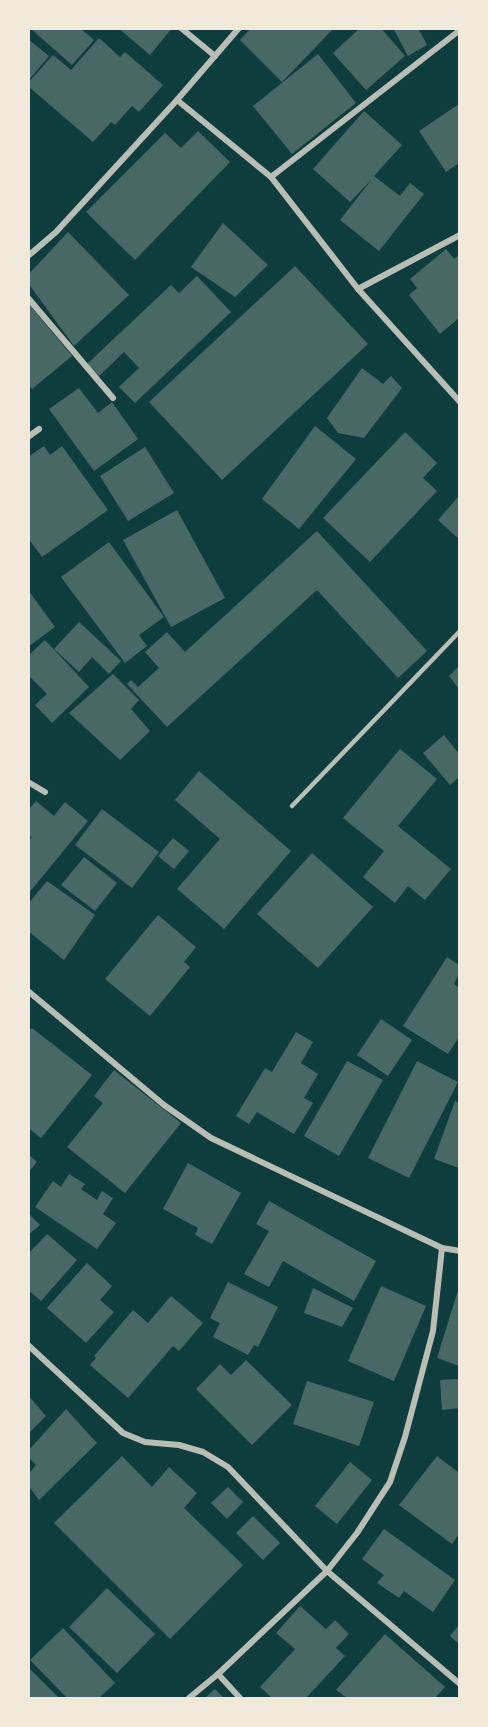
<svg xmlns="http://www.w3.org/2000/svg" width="488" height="1727" font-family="'Noto Serif',serif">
<rect width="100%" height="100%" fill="#0f3d3e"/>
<g fill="#486865">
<path d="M30 28H80L94 40 72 65Z"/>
<path d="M118 28H172L150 55Z"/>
<path d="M251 28H334L282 82 240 40Z"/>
<path d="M360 28H381L405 56 366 90 333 53Z"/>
<path d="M393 28H418L427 45 408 56Z"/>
<path d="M99 38 120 57 125 52 163 85 139 112 132 106 115 125 111 122 93 142 28 86V83L53 55 71 70Z"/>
<path d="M28 39 49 56 28 81Z"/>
<path d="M318 54 356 103 292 154 253 106Z"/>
<path d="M459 104V163L446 172 419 131Z"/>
<path d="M364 111 402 145 374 176 400 196 410 183 424 194 379 251 340 220 372 179 350 202 313 169Z"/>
<path d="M198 131 230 162 135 260 86 212 165 133 181 148Z"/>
<path d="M223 223 268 265 235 297 191 267Z"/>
<path d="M68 232 129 295 74 346 28 283V275Z"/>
<path d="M446 249 454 259 459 255V318L440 334 409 295 417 288 410 279Z"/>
<path d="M295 266 368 344 222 480 149 402Z"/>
<path d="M197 276 231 312 135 403 119 387 139 368 124 352 99 376 87 364 171 285 179 293Z"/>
<path d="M28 303 72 356 32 389 28 385Z"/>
<path d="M362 368 383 384 391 376 402 388 364 438 338 433 327 418Z"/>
<path d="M79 388 98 413 112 402 138 439 94 471 49 409Z"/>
<path d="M315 426 356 459 299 529 262 499Z"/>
<path d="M405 432 437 463 423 478 437 491 370 562 323 518Z"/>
<path d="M44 446 50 455 62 446 108 510 42 557 28 538V457Z"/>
<path d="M145 447 174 493 128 521 100 476Z"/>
<path d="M459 496V539L438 520Z"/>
<path d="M177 510 225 598 171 627 123 540Z"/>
<path d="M317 531 427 651 398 678 317 590 167 727 127 684 131 680 138 687 159 668 145 652 167 632 185 652Z"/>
<path d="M109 542 164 617 139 635 147 646 125 663 61 577Z"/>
<path d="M28 590 55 627 28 647Z"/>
<path d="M79 622 121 661 109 674 92 657 79 672 54 649Z"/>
<path d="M45 640 89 687 52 723 35 705 47 694 28 675V656Z"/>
<path d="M459 666V689L449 676Z"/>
<path d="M113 674 139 700 131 709 150 731 120 760 69 713Z"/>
<path d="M444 735 459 754V777L450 785 423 753Z"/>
<path d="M400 749 437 779 398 826 451 869 425 900 408 886 395 903 363 877 384 851 343 818Z"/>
<path d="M199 771 291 851 224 929 177 889 220 839 175 800Z"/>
<path d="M36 801 54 816 65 802 88 821 28 894V841L32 837 28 835V810Z"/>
<path d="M102 809 159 852 132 888 75 845Z"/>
<path d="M173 838 189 851 174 869 158 856Z"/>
<path d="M312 853 373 907 318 968 257 914Z"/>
<path d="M84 857 117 883 95 911 61 885Z"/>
<path d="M47 881 95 915 64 960 28 931V904Z"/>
<path d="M158 915 196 947 184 962 190 967 150 1016 105 979Z"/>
<path d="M447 957 459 965V974L454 984 459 988V1037L448 1054 403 1026Z"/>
<path d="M381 1019 412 1040 388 1076 357 1055Z"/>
<path d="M32 1028 92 1075 41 1138 28 1128V1032Z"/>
<path d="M296 1032 313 1042 301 1063 318 1074 304 1098 313 1103 294 1134 257 1112 249 1124 236 1116 265 1068 272 1072Z"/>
<path d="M347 1061 383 1080 339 1156 304 1136Z"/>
<path d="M417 1061 458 1082 409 1178 368 1158Z"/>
<path d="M114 1070 181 1123 125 1193 67 1147 103 1103 94 1096Z"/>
<path d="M455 1101 459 1103V1168L434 1159Z"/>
<path d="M28 1154 37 1162 28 1173Z"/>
<path d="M188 1163 241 1193 212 1244 195 1235 198 1228 163 1209Z"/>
<path d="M69 1174 85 1184 81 1189 97 1200 102 1191 113 1198 103 1214 116 1223 97 1249 35 1207 53 1181 61 1187Z"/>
<path d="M269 1201 376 1261 354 1301 283 1261 269 1287 244 1274 269 1231 256 1224Z"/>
<path d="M28 1213 40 1225 28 1235Z"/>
<path d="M47 1234 77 1260 41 1301 28 1290V1254Z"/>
<path d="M87 1263 112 1286 100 1300 114 1312 86 1343 47 1308Z"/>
<path d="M228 1282 278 1307 258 1347 254 1345 248 1355 213 1337 220 1323 210 1318Z"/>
<path d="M381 1286 426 1306 394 1381 348 1361Z"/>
<path d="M459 1287V1366L437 1358Z"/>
<path d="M313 1288 353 1308 342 1327 304 1313Z"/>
<path d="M171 1296 203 1323 179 1351 173 1346 128 1398 90 1365 96 1358 94 1356 133 1310 148 1323Z"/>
<path d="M246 1360 292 1405 252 1445 196 1389 220 1364 231 1375Z"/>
<path d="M458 1379 459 1408 442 1410 440 1380Z"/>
<path d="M307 1381 374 1402 359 1446 293 1424Z"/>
<path d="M28 1395 46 1416 28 1434Z"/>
<path d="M66 1409 97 1443 39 1500 28 1485V1475L36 1465 28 1457V1451Z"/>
<path d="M122 1456 152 1487 169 1467 197 1493 184 1508 243 1565 170 1639 54 1523Z"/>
<path d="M437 1456 459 1473V1534L452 1544 399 1505Z"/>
<path d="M350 1462 372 1480 337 1524 315 1506Z"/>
<path d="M228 1487 243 1502 227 1519 211 1503Z"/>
<path d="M253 1516 280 1543 263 1560 236 1533Z"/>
<path d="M384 1529 455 1580 433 1612 404 1591 399 1598 377 1583 384 1575 362 1559Z"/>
<path d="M107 1588 155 1634 117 1673 69 1627Z"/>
<path d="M300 1606 326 1629 335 1620 349 1634 336 1648 345 1656 306 1698H272L260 1687 295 1649 276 1633Z"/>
<path d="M459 1625V1644L450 1636Z"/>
<path d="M63 1628 115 1683 99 1698H67L30 1660Z"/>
<path d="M385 1634 445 1687 435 1698H347L336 1690Z"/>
<path d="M30 1669 59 1698H28V1671Z"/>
<path d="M215 1689 224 1698H205Z"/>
</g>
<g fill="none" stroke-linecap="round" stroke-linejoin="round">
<path stroke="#b8beb3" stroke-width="4.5" d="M292 806 460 631"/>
<g stroke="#b8beb3" stroke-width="6">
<path d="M181 28 215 56"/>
<path d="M177 100 271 177 358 289 460 402"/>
<path d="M271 177 460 30"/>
<path d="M28 256 56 232 177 100 239 28"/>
<path d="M358 289 460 235"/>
<path d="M28 298 113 398"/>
<path d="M28 437 39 429"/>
<path d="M28 782 45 792"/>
<path d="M28 991 164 1105 211 1138 442 1248 460 1251"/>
<path d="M28 1345 123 1433 145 1442 179 1445 203 1452 228 1467 327 1571 460 1684"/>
<path d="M218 1674 240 1698"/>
<path d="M189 1698 218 1674 327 1571 357 1533 390 1482 405 1437 433 1331 442 1248"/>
</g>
</g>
<rect width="488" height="1727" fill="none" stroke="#f1e9da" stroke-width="60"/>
</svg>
